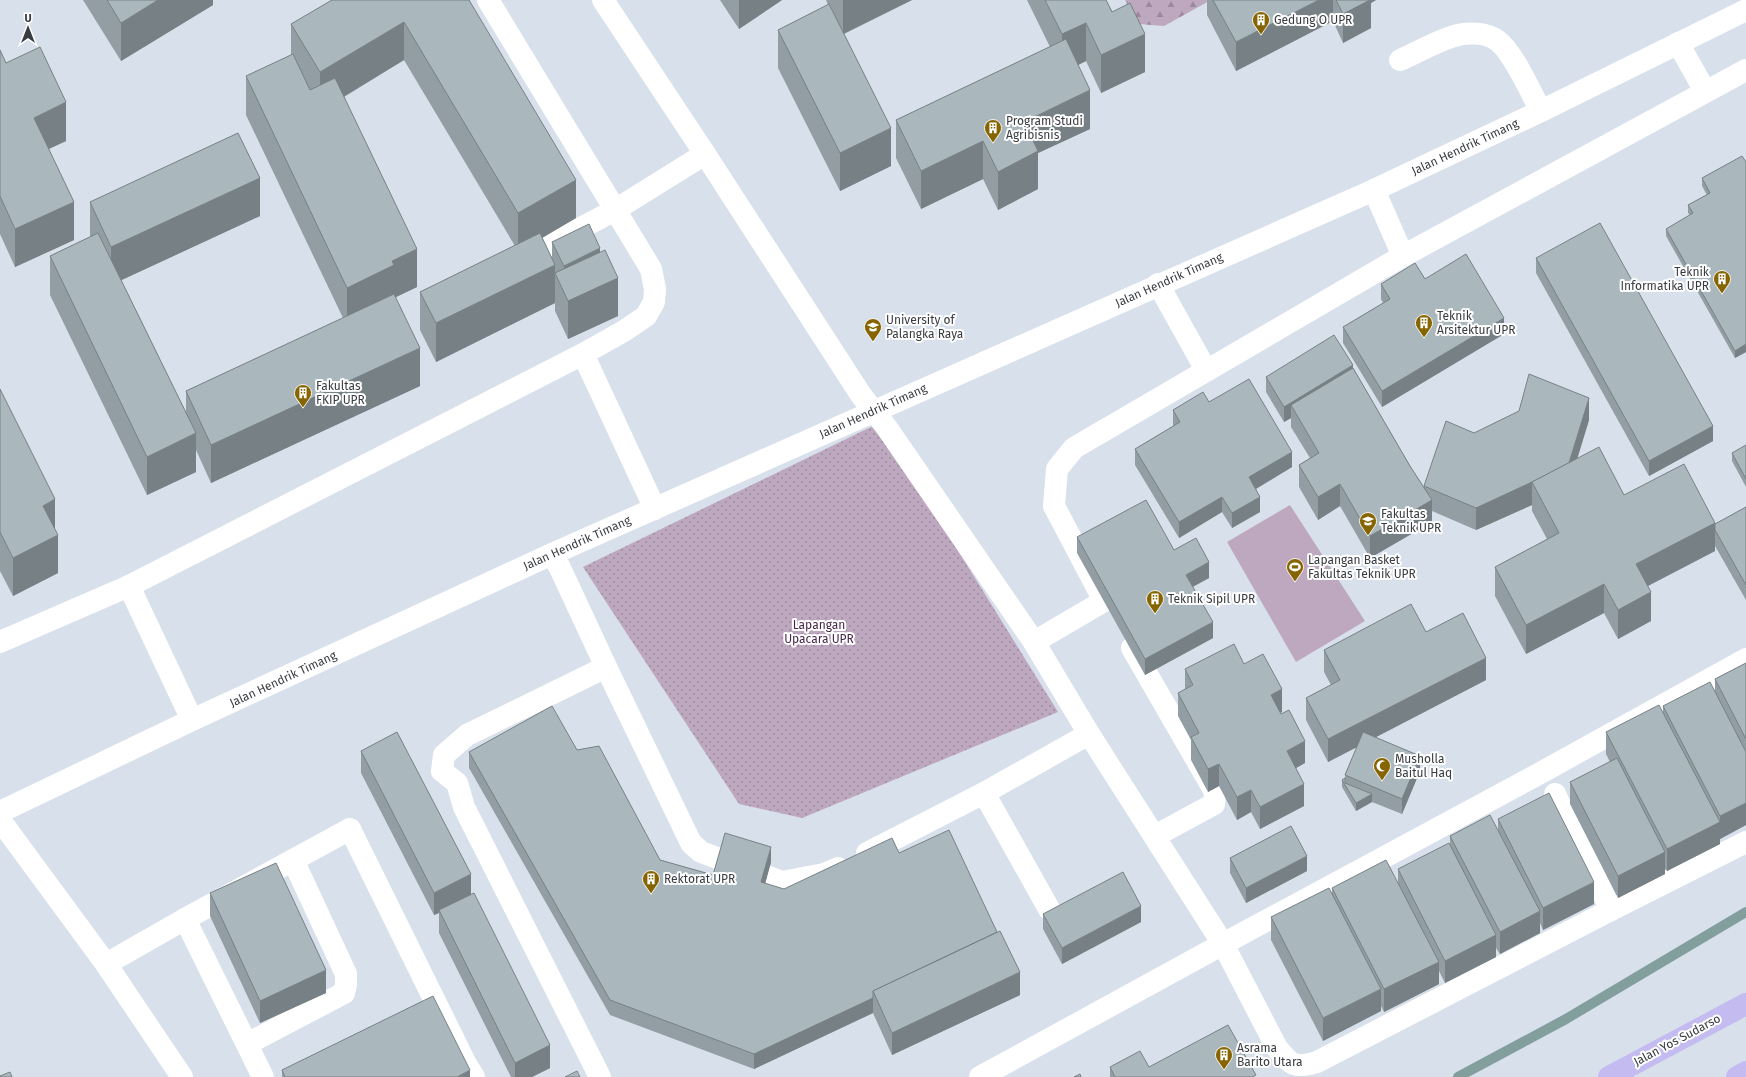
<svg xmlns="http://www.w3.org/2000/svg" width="1746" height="1077" font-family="'Fira Sans',sans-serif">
<defs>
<pattern id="grass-dots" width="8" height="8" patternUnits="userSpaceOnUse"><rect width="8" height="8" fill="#bea8bf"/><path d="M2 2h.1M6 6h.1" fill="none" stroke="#9b8a9d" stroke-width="1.8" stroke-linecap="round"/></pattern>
<pattern id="forest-firs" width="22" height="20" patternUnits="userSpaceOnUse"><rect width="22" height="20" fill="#bea8bf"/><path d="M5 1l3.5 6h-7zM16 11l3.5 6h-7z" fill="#9b8a9d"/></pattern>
</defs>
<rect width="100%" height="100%" fill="#d8e0ec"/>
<path fill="url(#grass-dots)" d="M879 423 1058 712 802 818 739 804 583 567Z"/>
<path fill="url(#forest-firs)" d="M1125 0H1211L1164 26 1139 24Z"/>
<path fill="#bea8bf" d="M1290 505 1365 621 1296 662 1227 542Z"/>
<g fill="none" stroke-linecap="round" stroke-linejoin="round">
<path stroke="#829f9e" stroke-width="10" d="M1458 1077 1566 1019 1746 912"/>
<g stroke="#fff" stroke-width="22">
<path d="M488 0 651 269 655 289 654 302 646 316 624 331 583 354"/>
<path d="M603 0 705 154 861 395 887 428 1034 642 1089 734 1223 944 1544 771 1746 659"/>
<path d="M1678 43 1705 91"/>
<path d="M1400 60C1418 52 1435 42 1454 36 1466 32 1487 32 1498 41 1513 52 1531 93 1541 111"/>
<path d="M1374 190 1403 256"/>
<path d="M521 260 615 210 705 154"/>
<path d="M1158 284 1206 370"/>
<path d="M552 554 560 568 606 667 691 843 701 852 782 882 824 874 838 868"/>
<path d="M129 586 192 720"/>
<path d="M0 642 129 586 583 354 655 509"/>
<path d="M1034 642 1104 601 1054 506 1057 469 1074 448 1403 256 1746 70"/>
<path d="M1132 648 1215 792 1214 804 1155 836"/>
<path d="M984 793 1049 909"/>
<path d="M1555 794 1611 910"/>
<path d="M0 812 192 720 552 554 1374 190 1541 111 1746 10"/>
<path d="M0 820 106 964 182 1077"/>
<path d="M867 853 984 793 1089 734"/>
<path d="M185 919 350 829 466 1064 474 1077"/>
<path d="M106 964 185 919 263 1077"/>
<path d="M247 1044 344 993 346 984V974L293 860"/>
<path d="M600 1077 464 807 457 783 442 771 444 755 467 735 606 667"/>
<path d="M980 1077 1223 944 1277 1048C1291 1065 1294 1069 1317 1062L1611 910 1746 842"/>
</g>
<g stroke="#c4bbf0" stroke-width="22">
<path d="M1609 1077 1746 1004"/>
<path d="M1737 1077 1746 1072"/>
</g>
</g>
<g fill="#929ea3">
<path d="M83 0H213V5L121 61Z"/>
<path d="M469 0 576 218 542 238 552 258V242L600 252 618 316 568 339 555 311V303L436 362 420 330V292L515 246 404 60 344 97 417 287 396 297 420 386 211 483 196 450V472L147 495 50 295V256L90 237V202L260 216 121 280 186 413V391L343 318 246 115V76L291 55V24Z"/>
<path d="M720 0H782L739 29Z"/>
<path d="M826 0H912L844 34 891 166 840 191 778 68V30L828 5Z"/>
<path d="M1027 0H1106L1145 72 1101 93 1086 61 1078 65 1090 129 1038 153V189L998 210 983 179 921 209 896 158V120L1050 47Z"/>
<path d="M1207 0H1376L1371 3V28L1343 43 1333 21 1236 71 1207 15Z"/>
<path d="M0 50 6 63 66 141 48 149 74 240 15 267 0 234Z"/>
<path d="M1746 162V352L1735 358 1666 236V229L1690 215 1688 213V205L1707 195 1702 186V178Z"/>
<path d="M1536 258 1713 441 1649 476 1536 273Z"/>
<path d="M1425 279 1504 334 1382 407 1343 343V327L1383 303 1381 299V284Z"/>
<path d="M1353 368 1410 466 1424 488V486L1474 433 1589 420 1577 459 1624 495 1715 524 1746 507V600L1715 546V551L1648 586 1651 621 1618 639 1604 613 1526 654 1495 596V567L1547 539 1532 511V505L1476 530 1432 511V522L1370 558 1340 506 1318 520 1299 487V465L1310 458 1291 427V418L1284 422 1266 392V377Z"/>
<path d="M0 389 55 531 58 573 13 596 0 571Z"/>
<path d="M1209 402 1292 467 1256 489 1260 512 1232 528 1222 512 1179 538 1135 465V449L1174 426 1173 425V410Z"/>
<path d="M1746 445V487L1732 461V453Z"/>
<path d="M1077 537 1174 550 1209 578 1193 587 1213 638 1145 675 1077 553Z"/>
<path d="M1426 632 1486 680 1376 737 1420 771 1402 814 1372 802 1356 811 1342 787V780L1345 778V775L1357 747 1328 762 1306 720V698L1331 685 1324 672V650Z"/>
<path d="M1746 663V825L1720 839V837V844L1667 871 1665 869V874L1618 898 1570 804V782L1610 762 1606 754V732L1663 712V706L1715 691V679Z"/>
<path d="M1244 664 1282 712H1280L1305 763 1296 768 1304 806 1260 829 1251 812 1237 820 1219 786 1208 792 1191 760V740L1178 716V693L1185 690V669Z"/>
<path d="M577 750 660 860 713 875 771 862 765 884 784 889 899 853 1020 995 892 1055 873 1013 754 1069 610 1015 469 768V752Z"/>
<path d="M361 751 471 895 550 1068 532 1077H511L439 933V913L434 915 361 773Z"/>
<path d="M1498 819 1594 904 1543 930 1540 923V933L1500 954 1496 948V957L1445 983 1439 971V984L1384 1012 1381 1006V1011L1323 1041 1271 940V917L1332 893V888L1398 882V869L1450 845V836L1498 830Z"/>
<path d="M1230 858 1307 871 1246 903 1230 873Z"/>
<path d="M210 893 326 993 260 1023 210 916Z"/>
<path d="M1043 914 1141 922 1062 964 1043 929Z"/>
<path d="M1110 1067H1149L1256 1077H1110Z"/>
<path d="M282 1070 470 1077H282Z"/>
</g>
<g fill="#778185">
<path d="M158 0H213V5L121 61V23Z"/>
<path d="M739 0H782L739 29Z"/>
<path d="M843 0H912L843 34Z"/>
<path d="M1319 0H1333V21L1236 71V42Z"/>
<path d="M1361 0H1376L1371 3V28L1343 43V14Z"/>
<path d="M404 22V60L320 111V72Z"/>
<path d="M1086 23V61L1062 73V34Z"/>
<path d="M1145 34V72L1101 93V55Z"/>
<path d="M1090 90V129L1038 153V189L998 210V172L1024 122Z"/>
<path d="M66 102V141L34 156V118Z"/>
<path d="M891 128V166L840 191V153Z"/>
<path d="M983 141V179L921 209V171Z"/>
<path d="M260 178V216L111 285V247Z"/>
<path d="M576 180V218L518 252V213Z"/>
<path d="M74 202V240L15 267V229Z"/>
<path d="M600 248V286L618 278V316L568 339V301L564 291V266Z"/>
<path d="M417 249V287L394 298 347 326V288L392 261Z"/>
<path d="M555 265V303L436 362V323Z"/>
<path d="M1504 318V334L1382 407V391Z"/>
<path d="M1746 344V352L1735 358V351Z"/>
<path d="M420 348V386L211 483V445Z"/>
<path d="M1353 365V380L1291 405V418L1284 422V407Z"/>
<path d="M1589 398V420L1568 489 1542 500Z"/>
<path d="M1713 426V441L1649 476V461Z"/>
<path d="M196 433V472L147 495V457Z"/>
<path d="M1292 452V467L1249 493V477Z"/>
<path d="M1532 482V505L1476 530V508Z"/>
<path d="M1340 484V506L1318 520V497Z"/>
<path d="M1222 497V512L1179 538V522Z"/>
<path d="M1260 497V512L1232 528V513Z"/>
<path d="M55 499V536L58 535V573L13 596V558L43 506Z"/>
<path d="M1432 500V522L1370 558V536Z"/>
<path d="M1715 523V551L1636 592V564Z"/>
<path d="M1209 562V578L1186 590V575Z"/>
<path d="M1604 584V613L1526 654V625Z"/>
<path d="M1651 592V621L1618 639V610Z"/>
<path d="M1213 622V638L1145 675V659Z"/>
<path d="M1486 658V680L1328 762V739Z"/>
<path d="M1282 689V712L1271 717V695Z"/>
<path d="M1305 741V763L1287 773V751Z"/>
<path d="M1420 756V771L1402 814V799Z"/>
<path d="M1219 764V786L1208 792V769Z"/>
<path d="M1304 784V806L1260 829V807Z"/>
<path d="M1251 790V812L1237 820V797Z"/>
<path d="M1372 794V802L1356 811V803Z"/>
<path d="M1746 803V825L1720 839V816Z"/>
<path d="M1720 822V844L1667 871V849Z"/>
<path d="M771 847V862L761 898V882Z"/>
<path d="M1665 852V874L1618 898V876Z"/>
<path d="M1307 856V871L1246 903V888Z"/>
<path d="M471 874V897L439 910V913L434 915V893Z"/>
<path d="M1594 882V904L1543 930V908Z"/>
<path d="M1141 906V922L1062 964V948Z"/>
<path d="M1540 911V933L1500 954V932Z"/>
<path d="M1496 935V957L1445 983V961Z"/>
<path d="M1439 962V984L1384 1012V989Z"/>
<path d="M326 970V993L260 1023V1001Z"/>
<path d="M1020 972V995L892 1055V1033Z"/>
<path d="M1381 989V1011L1323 1041V1018Z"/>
<path d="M873 998V1013L754 1069V1054Z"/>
<path d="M550 1045V1068L532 1077H515V1063Z"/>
<path d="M470 1070V1077H457Z"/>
</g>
<g fill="#aab8be" stroke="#778185">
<path d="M107 0H158L121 23Z"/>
<path d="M332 0H469L576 180 518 213 404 22 320 72 291 24Z"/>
<path d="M1045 0H1106L1112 12 1130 3 1145 34 1101 55 1086 23 1062 34Z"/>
<path d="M1213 0H1319L1236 42Z"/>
<path d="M1336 0H1370L1343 14Z"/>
<path d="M829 4 891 128 840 153 778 30Z"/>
<path d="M1066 39 1090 90 1024 122 1038 151 998 172 983 141 921 171 896 120Z"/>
<path d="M40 47 66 102 34 118 74 202 15 229 0 196V50L6 63Z"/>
<path d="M293 54 310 90 335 78 417 249 392 261 394 265 347 288 246 76Z"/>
<path d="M238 133 260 178 111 247 90 202Z"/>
<path d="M1742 156 1746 162V344L1735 351 1666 229 1693 213 1688 205 1710 193 1702 178Z"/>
<path d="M1600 223 1713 426 1649 461 1536 258Z"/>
<path d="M589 224 600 248 564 266 552 242Z"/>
<path d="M98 233 196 433 147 457 50 256Z"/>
<path d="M540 233 555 265 436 323 420 292Z"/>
<path d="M605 250 618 278 568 301 555 273Z"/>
<path d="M1466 254 1504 318 1382 391 1343 327 1390 299 1381 284 1415 263 1425 279Z"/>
<path d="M394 294 420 348 211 445 186 391Z"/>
<path d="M1334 335 1353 365 1284 407 1266 377Z"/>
<path d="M1353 368 1410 466 1432 500 1370 536 1340 484 1318 497 1299 465 1319 453 1291 405Z"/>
<path d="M1529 374 1589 398 1569 463 1532 482 1476 508 1424 486 1446 421 1474 433 1519 411Z"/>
<path d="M1249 379 1292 452 1249 477 1260 497 1232 513 1222 497 1179 522 1135 449 1180 422 1173 410 1203 392 1209 402Z"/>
<path d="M0 389 55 499 43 506 58 535 13 558 0 532Z"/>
<path d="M1746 445V479L1732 453Z"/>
<path d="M1599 447 1624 495 1684 464 1715 523 1636 564 1651 592 1618 610 1604 584 1526 625 1495 567 1559 533 1532 482Z"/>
<path d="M1146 500 1174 550 1196 538 1209 562 1186 575 1213 622 1145 659 1077 537Z"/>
<path d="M1746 507V585L1715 530V524Z"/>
<path d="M1411 604 1426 632 1463 613 1486 658 1328 739 1306 698 1340 680 1324 650Z"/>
<path d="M1234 644 1244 664 1263 654 1282 689 1271 695 1281 714 1289 710 1305 741 1287 751 1304 784 1260 807 1251 790 1237 797 1219 764 1208 769 1191 737 1199 733 1178 693 1193 685 1185 669Z"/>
<path d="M1746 663V739L1715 679Z"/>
<path d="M1710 682 1746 752V803L1720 816 1663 706Z"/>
<path d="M1659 705 1720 822 1667 849 1606 732Z"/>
<path d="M552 706 577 750 599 746 660 860 713 875 725 833 771 847 761 882 784 889 892 838 899 853 949 830 997 932 873 991V998L754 1054 610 1000 469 752Z"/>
<path d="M397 732 471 874 434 893 361 751Z"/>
<path d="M1363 732 1420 756 1402 799 1345 775Z"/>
<path d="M1617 758 1665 852 1618 876 1570 782Z"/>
<path d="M1345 778V783L1372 794 1356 803 1342 780Z"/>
<path d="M1549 793 1594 882 1543 908 1498 819Z"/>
<path d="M1490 815 1540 911 1500 932 1450 836Z"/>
<path d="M1291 826 1307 856 1246 888 1230 858Z"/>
<path d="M1449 843 1496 935 1445 961 1398 869Z"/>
<path d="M1386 860 1439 962 1384 989 1332 888Z"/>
<path d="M276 863 326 970 260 1001 210 893Z"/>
<path d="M1123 872 1141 906 1062 948 1043 914Z"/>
<path d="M1329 888 1381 989 1323 1018 1271 917Z"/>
<path d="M474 893 550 1045 515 1063 439 910Z"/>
<path d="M1000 931 1020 972 892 1033 873 991Z"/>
<path d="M433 996 470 1070 457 1077H285L282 1070Z"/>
<path d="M1228 1025 1256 1075 1252 1077H1115L1110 1067 1140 1051 1149 1067Z"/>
<path d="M577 1071 580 1077H565Z"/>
<path d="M10 1072 12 1077H0V1076Z"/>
<path d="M1080 1074 1081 1077H1074Z"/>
</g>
<defs>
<symbol id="building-pin" viewBox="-11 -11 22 30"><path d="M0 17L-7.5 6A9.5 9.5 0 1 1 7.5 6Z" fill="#866400" stroke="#fff"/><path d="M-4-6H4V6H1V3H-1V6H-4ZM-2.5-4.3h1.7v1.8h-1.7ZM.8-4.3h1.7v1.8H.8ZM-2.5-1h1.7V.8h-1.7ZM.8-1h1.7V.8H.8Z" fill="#fff"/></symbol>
<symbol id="university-pin" viewBox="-11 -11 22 30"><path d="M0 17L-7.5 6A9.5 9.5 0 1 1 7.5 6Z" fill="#866400" stroke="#fff"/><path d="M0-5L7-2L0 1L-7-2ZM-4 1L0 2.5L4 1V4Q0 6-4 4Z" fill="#fff"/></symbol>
<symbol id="stadium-pin" viewBox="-11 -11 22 30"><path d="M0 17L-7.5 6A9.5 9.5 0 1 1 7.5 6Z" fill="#866400" stroke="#fff"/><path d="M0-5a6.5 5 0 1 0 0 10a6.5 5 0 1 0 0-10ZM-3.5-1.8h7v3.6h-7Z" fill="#fff"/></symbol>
<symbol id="mosque-pin" viewBox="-11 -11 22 30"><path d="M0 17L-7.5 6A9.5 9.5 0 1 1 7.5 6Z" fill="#866400" stroke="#fff"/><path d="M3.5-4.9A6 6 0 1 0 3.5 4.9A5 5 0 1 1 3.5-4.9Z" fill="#fff"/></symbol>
</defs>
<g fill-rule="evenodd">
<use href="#building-pin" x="1251" y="10" width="20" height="27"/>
<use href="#building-pin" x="983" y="118" width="20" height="27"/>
<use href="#building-pin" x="1712" y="269" width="20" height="27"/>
<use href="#building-pin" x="1414" y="313" width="20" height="27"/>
<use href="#university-pin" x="863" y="317" width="20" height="27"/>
<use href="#building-pin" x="293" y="383" width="20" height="27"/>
<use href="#university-pin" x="1358" y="511" width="20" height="27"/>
<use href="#stadium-pin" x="1285" y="557" width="20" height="27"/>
<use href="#building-pin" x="1145" y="589" width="20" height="27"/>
<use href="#mosque-pin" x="1372" y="756" width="20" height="27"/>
<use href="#building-pin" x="641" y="869" width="20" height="27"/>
<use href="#building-pin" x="1214" y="1045" width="20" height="27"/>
</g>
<g text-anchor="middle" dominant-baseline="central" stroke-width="4" stroke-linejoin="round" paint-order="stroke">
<g font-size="12" fill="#383b40" stroke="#fff" text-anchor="start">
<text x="1274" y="20">Gedung O UPR</text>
<text x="1006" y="121">Program Studi<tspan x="1006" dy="14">Agribisnis</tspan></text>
<text x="1709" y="272" text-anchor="end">Teknik<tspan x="1709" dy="14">Informatika UPR</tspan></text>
<text x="1437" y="316">Teknik<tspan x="1437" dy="14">Arsitektur UPR</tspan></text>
<text x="886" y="320">University of<tspan x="886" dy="14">Palangka Raya</tspan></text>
<text x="316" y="386">Fakultas<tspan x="316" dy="14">FKIP UPR</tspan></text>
<text x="1381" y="514">Fakultas<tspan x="1381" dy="14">Teknik UPR</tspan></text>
<text x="1308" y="560">Lapangan Basket<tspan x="1308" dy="14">Fakultas Teknik UPR</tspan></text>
<text x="1168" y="599">Teknik Sipil UPR</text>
<text x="1395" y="759">Musholla<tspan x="1395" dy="14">Baitul Haq</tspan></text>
<text x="664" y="879">Rektorat UPR</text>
<text x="1237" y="1048">Asrama<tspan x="1237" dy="14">Barito Utara</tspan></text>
</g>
<g font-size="12" fill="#383b40" stroke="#fff">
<text transform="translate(1465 147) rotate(-25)">Jalan Hendrik Timang</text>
<text transform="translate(1169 280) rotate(-24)">Jalan Hendrik Timang</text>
<text transform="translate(873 411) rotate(-24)">Jalan Hendrik Timang</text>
<text transform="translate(577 543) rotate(-24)">Jalan Hendrik Timang</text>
<text transform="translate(283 679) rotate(-25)">Jalan Hendrik Timang</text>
<text transform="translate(1677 1040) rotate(-28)">Jalan Yos Sudarso</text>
</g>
<g font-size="12" fill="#49284b" stroke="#fff">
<text x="819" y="625">Lapangan<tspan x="819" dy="14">Upacara UPR</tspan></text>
</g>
</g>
<g transform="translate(28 28)" stroke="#ffffff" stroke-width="3" paint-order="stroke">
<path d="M0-3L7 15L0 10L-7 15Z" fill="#383b40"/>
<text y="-6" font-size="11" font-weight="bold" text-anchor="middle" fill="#383b40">U</text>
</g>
</svg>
